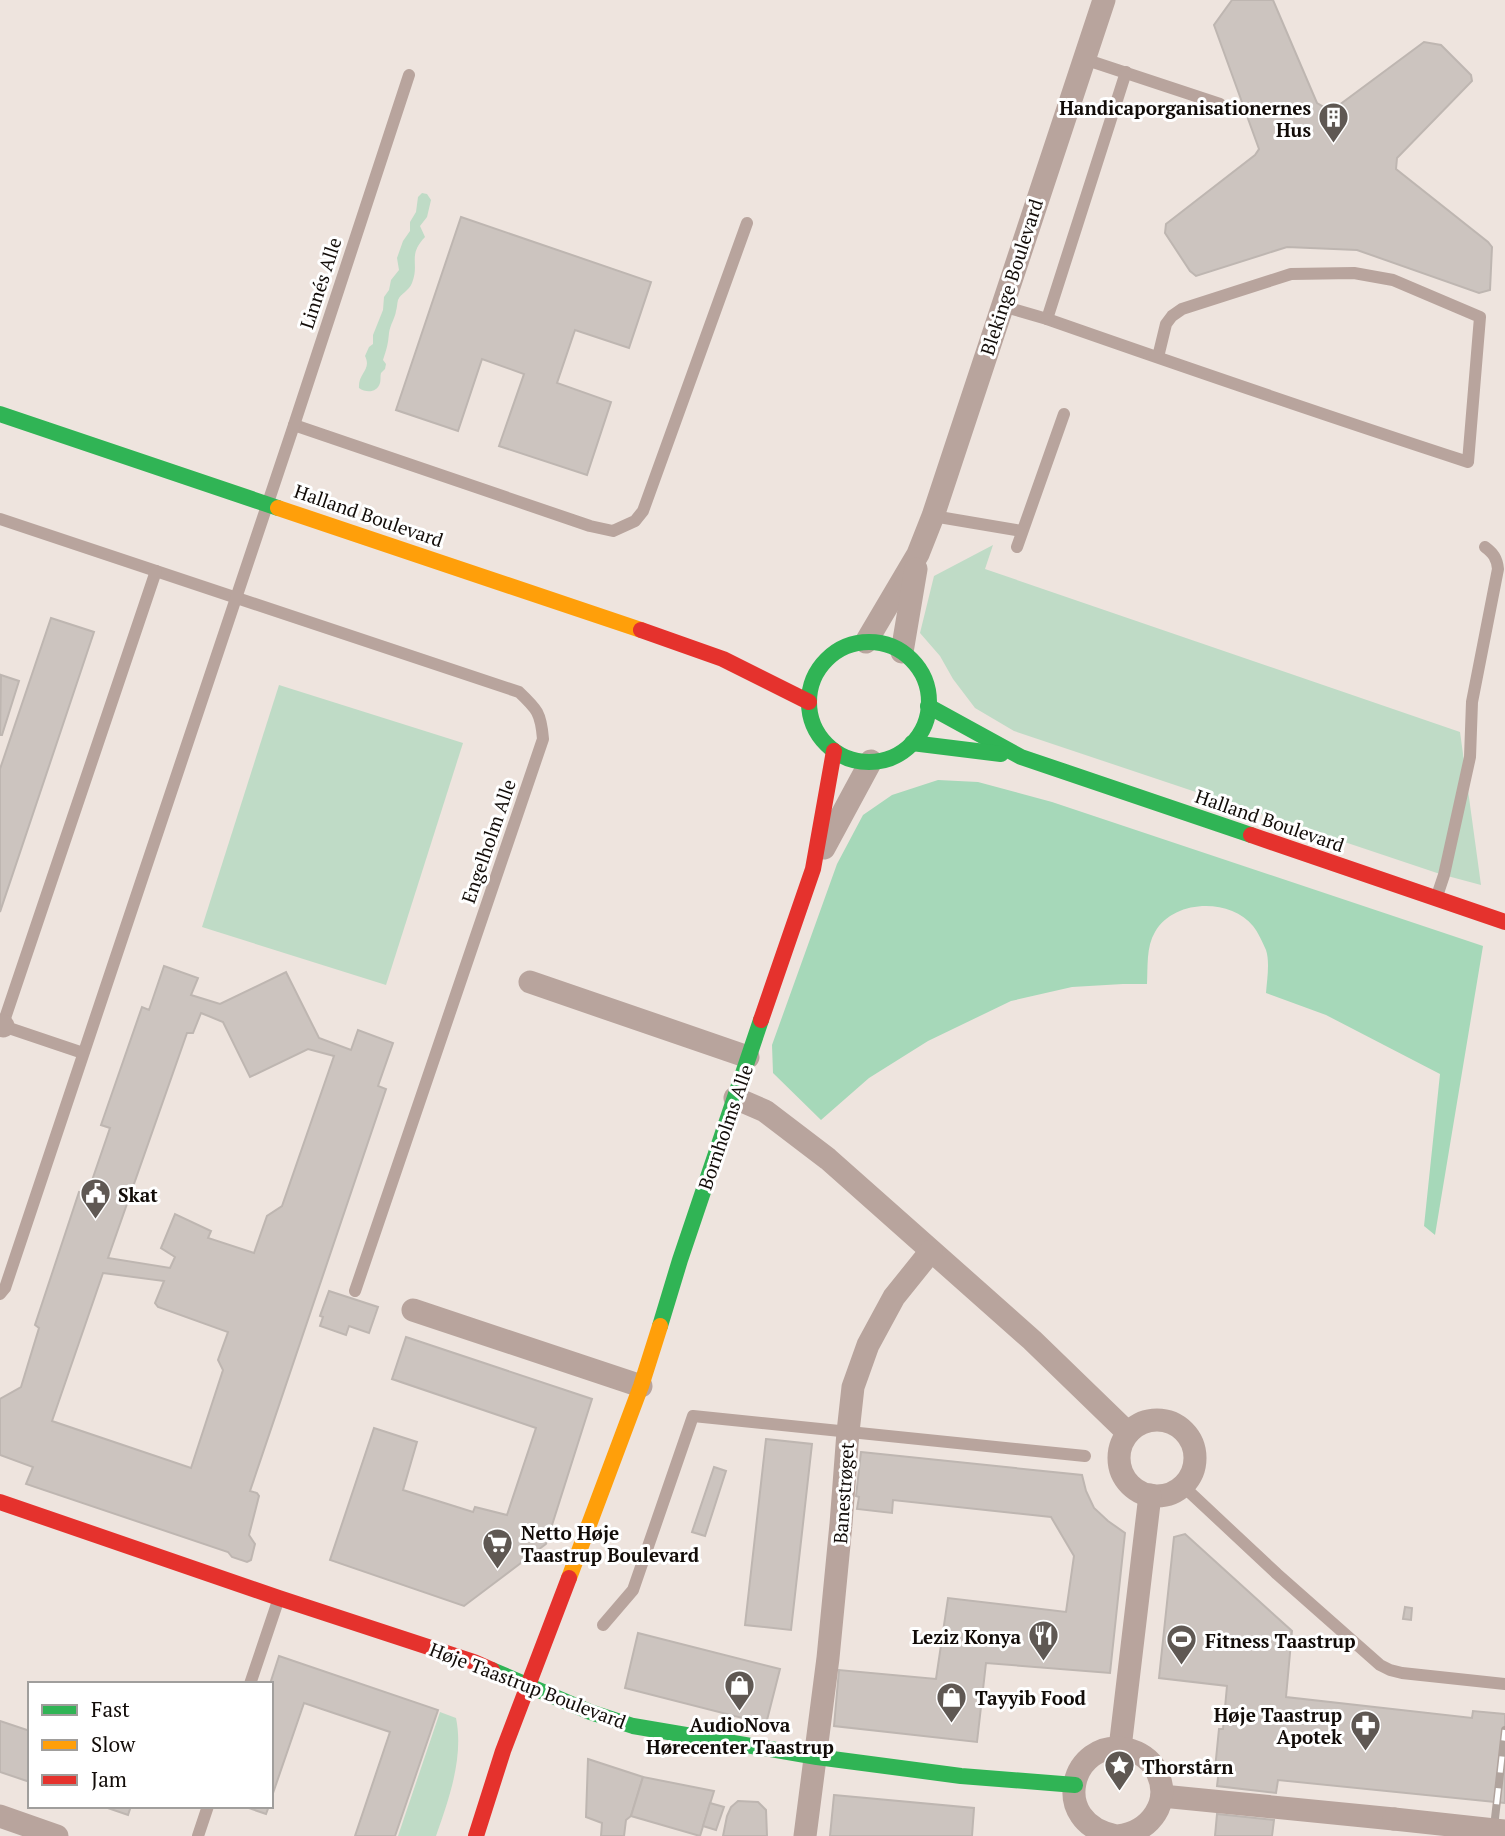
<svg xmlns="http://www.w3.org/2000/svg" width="1505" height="1836" font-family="'PT Serif',serif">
<rect width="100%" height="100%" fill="#eee4de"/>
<g fill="#bfdbc6">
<path d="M422 193 427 194 431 200 427 217 420 226 425 237C407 256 420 263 412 283 409 291 401 293 398 300 397 304 397 308 396 311 395 318 390 325 389 333 388 344 387 348 383 360L386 364 385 369 381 373C380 376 381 379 380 383 377 393 366 393 359 388 358 373 372 370 365 356L369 347 373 344V335L383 310 384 297 389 290 391 280 399 270 397 258 403 241 410 231V222L416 212 418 197Z"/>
<path d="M993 545 985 569 1460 732 1481 885 1440 874 1014 731 975 708 953 679 940 656 920 633 934 576Z"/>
<path d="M279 685 463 743 386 985 202 927Z"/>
<path d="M440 1712 456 1718C464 1757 449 1799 436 1836H398Z"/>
</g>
<path fill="#a6d8b9" d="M938 780 978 782 1052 802 1483 946 1435 1235 1424 1226 1440 1074 1326 1015 1266 993C1267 980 1270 962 1266 950 1263 943 1258 932 1253 926 1230 898 1174 899 1155 932 1146 947 1148 967 1147 984H1123L1072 987 1011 1001 928 1041 869 1078 821 1120 773 1073 772 1045 837 864 863 815 892 795Z"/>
<g fill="#ccc4bf" stroke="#beb6b1" stroke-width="2" fill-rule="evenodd">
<path d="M1232 0H1273L1317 103 1331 111 1424 42 1441 45 1471 75 1472 81 1397 158 1396 169 1488 242 1492 247 1490 290 1479 293 1357 250 1287 247 1196 276 1190 271 1165 233 1166 224 1255 155 1259 149 1214 25Z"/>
<path d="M461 217 651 282 629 348 575 330 557 383 611 402 587 475 499 446 524 374 482 359 458 431 396 410Z"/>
<path d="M51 618 94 632 0 912V769Z"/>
<path d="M1 675 19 681 2 735H0Z"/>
<path d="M164 966 198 978 191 995 220 1004 286 972 319 1038 351 1050 358 1030 393 1043 378 1086 386 1089 250 1491 257 1493 259 1496 249 1535 255 1544 251 1560 247 1562 232 1557 228 1552 26 1484 33 1467 0 1455V1399L21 1387 39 1328 35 1325 79 1192 87 1195 110 1128 101 1125 142 1007 149 1010ZM201 1013 223 1022 250 1077 308 1049 334 1056 282 1206 267 1216 254 1253 208 1238 211 1231 175 1214 161 1248 175 1257 170 1268 108 1258 187 1033H193ZM103 1273 164 1281 155 1303 158 1307 228 1332 218 1360 223 1370 191 1468 52 1421Z"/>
<path d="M329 1291 378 1307 369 1333 349 1326 346 1335 320 1326 323 1317 320 1316Z"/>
<path d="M406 1337 592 1399 546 1544 464 1606 330 1560 374 1428 417 1442 403 1490 473 1512 475 1507 507 1515 536 1428 392 1379Z"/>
<path d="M766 1439 812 1444 791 1630 745 1625Z"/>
<path d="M861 1452 1082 1475 1086 1491 1094 1508 1108 1521 1125 1533 1110 1673 986 1663 977 1742 834 1726 839 1670 936 1679 948 1598 1066 1612 1074 1556 1051 1517 893 1500 892 1513 857 1509 859 1497 856 1496Z"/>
<path d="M714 1467 726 1471 705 1536 692 1532Z"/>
<path d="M1185 1534 1292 1631 1286 1697 1472 1718 1473 1711 1505 1714V1803L1278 1780 1276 1793 1217 1786 1219 1769H1215L1219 1729H1223L1227 1686 1159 1678 1174 1537Z"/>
<path d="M1405 1607 1412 1608 1411 1620 1403 1619Z"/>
<path d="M638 1633 780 1669 766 1724 625 1688Z"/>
<path d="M279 1656 438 1710 395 1836H355L390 1732 304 1703 271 1799V1684H270Z"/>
<path d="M0 1721 30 1731V1782L0 1772Z"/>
<path d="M588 1759 643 1777 631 1816 626 1820 624 1836H601L602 1823 586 1817Z"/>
<path d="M643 1777 714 1791 700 1836 631 1816Z"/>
<path d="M834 1795 974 1808 972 1836H830Z"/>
<path d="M738 1801 758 1802 766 1810 767 1836H723L727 1816 731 1807Z"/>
<path d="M710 1803 724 1807 716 1830 703 1826Z"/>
<path d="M102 1806H131L128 1815Z"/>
<path d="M243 1806H269L266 1814Z"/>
<path d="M1217 1814 1274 1820 1272 1836H1215Z"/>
</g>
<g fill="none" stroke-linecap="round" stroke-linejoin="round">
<g stroke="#b8a49d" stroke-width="12">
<path d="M1084 59 1220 104"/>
<path d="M1002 306 1047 319 1126 72"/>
<path d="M1047 319C1187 368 1327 416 1468 462L1480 317 1393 280 1354 273 1291 274 1182 309 1172 316 1166 324 1158 357"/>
<path d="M294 425 590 526 613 531 635 521 643 511 747 223"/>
<path d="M933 516 1022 531"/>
<path d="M0 519 519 692C537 709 541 713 543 739L355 1291"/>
<path d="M1017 547 1064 414"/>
<path d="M1436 899 1444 875 1470 757 1472 702 1498 569C1497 558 1493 553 1485 547"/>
<path d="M3 1026 83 1053"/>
<path d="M1 1030 156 571"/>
<path d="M0 1294 5 1288 294 425 409 75"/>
<path d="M1183 1486 1277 1574 1380 1665 1390 1670 1402 1673 1505 1684"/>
<path d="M603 1625 633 1590 693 1416 1085 1456"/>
<path d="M250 1684 279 1598"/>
<path d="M198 1836 208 1806"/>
</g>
<g stroke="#b8a49d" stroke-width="23">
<path d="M866 642 918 554 933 516 1104 0"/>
<path d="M902 652 916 569"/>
<path d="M824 848 871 761"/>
<path d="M530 982 748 1057"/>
<path d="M0 1025 3 1026"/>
<path d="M735 1098 765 1111 828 1159 1032 1340 1128 1433"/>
<path d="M413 1310 641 1386"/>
<circle cx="1157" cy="1458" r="38"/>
<path d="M1120 1748 1150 1495"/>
<path d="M1162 1796 1394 1819"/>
<path d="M0 1816 57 1836"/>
<path d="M805 1836 828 1658 841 1524 848 1432 853 1387 868 1345 894 1297 931 1251"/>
<path d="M1116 1836C1047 1822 1072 1738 1126 1749 1139 1752 1150 1759 1156 1770 1173 1802 1150 1832 1118 1836"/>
</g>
<g stroke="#30b455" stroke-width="16">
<path d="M0 414 278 508"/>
<circle cx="869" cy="702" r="60"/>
<path d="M928 706 1021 757 1251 835"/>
<path d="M912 743 1001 754"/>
<path d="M660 1326 680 1260 761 1020"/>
<path d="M492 1670 590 1712 633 1726 817 1757 961 1776 1075 1785"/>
</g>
<g stroke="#ff9f0a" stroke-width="16">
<path d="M278 508 641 630"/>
<path d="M569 1578 641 1386 660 1326"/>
</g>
<g stroke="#e5322d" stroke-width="16">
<path d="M641 630 723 659 809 702"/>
<path d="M1251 835 1505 922"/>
<path d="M761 1020 813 869 834 751"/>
<path d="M0 1502 279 1598 474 1662 492 1670"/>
<path d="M476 1836 503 1751 569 1578"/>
</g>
<defs>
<path id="rail" d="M1493 1836 1505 1730"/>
</defs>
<use href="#rail" stroke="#b0a39d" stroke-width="8"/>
<use href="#rail" stroke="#fff" stroke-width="5" stroke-dasharray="16" stroke-linecap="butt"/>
<path stroke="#b8a49d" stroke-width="23" d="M1394 1819 1505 1831"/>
</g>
<defs>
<symbol id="building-pin" viewBox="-11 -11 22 30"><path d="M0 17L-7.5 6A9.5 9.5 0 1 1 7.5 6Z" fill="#5f5853" stroke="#fff"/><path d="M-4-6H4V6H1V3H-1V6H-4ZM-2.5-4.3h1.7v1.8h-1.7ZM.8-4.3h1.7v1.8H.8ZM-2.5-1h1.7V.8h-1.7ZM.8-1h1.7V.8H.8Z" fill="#fff"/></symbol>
<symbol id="civic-pin" viewBox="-11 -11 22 30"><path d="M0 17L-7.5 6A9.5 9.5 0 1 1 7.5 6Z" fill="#5f5853" stroke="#fff"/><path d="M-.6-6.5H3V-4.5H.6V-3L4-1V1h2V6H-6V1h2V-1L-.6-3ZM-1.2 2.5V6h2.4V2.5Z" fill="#fff"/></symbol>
<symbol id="supermarket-pin" viewBox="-11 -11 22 30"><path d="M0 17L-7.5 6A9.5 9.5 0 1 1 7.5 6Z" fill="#5f5853" stroke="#fff"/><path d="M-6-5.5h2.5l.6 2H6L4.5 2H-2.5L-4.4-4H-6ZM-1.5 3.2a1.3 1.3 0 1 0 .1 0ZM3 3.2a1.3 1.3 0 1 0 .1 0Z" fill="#fff"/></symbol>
<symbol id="restaurant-pin" viewBox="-11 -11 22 30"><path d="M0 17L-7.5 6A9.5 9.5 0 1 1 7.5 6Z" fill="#5f5853" stroke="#fff"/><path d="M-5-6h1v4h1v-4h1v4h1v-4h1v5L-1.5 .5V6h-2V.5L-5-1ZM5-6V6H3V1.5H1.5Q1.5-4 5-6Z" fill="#fff"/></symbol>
<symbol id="stadium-pin" viewBox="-11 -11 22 30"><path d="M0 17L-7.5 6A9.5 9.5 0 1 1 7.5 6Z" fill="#5f5853" stroke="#fff"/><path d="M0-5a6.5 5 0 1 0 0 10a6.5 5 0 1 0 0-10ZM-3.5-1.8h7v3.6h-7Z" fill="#fff"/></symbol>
<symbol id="shop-pin" viewBox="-11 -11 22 30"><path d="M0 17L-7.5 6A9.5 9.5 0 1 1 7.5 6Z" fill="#5f5853" stroke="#fff"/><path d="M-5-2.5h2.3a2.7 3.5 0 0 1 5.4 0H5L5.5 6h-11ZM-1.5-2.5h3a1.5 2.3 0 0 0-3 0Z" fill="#fff"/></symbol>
<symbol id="pharmacy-pin" viewBox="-11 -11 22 30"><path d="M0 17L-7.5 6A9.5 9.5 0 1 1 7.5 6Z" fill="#5f5853" stroke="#fff"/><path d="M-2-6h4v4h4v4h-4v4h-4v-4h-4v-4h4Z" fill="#fff"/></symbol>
<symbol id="sight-pin" viewBox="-11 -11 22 30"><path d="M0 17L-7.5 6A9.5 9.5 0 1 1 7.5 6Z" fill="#5f5853" stroke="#fff"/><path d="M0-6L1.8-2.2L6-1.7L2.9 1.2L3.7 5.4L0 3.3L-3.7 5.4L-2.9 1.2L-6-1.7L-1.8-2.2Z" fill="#fff"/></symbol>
</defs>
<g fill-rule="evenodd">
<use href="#building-pin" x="1316" y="100" width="35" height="47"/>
<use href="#civic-pin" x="78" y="1176" width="35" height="47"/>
<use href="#supermarket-pin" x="480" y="1526" width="35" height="47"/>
<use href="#restaurant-pin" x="1026" y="1618" width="35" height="47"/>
<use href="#stadium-pin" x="1164" y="1622" width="35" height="47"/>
<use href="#shop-pin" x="722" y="1668" width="35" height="47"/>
<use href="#shop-pin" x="934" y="1680" width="35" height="47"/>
<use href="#pharmacy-pin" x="1348" y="1708" width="35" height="47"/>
<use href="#sight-pin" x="1102" y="1748" width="35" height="47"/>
</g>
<g text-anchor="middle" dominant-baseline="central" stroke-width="6" stroke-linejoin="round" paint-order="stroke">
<g font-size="19" font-weight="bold" fill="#120c08" stroke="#fff" text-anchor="start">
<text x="1311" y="107" text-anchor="end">Handicaporganisationernes<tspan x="1311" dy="22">Hus</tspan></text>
<text x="118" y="1194">Skat</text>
<text x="521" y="1532">Netto Høje<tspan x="521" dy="22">Taastrup Boulevard</tspan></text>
<text x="1021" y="1636" text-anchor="end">Leziz Konya</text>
<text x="1205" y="1640">Fitness Taastrup</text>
<text x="975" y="1697">Tayyib Food</text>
<text x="1342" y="1714" text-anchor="end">Høje Taastrup<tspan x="1342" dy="22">Apotek</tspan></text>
<text x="740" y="1724" text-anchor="middle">AudioNova<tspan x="740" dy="22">Hørecenter Taastrup</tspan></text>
<text x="1142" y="1766">Thorstårn</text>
</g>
<g font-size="19" fill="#120c08" stroke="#fff">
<text transform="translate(1011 277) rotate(-72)">Blekinge Boulevard</text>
<text transform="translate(320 283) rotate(-72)">Linnés Alle</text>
<text transform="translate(369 515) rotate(19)">Halland Boulevard</text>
<text transform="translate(1270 820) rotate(19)">Halland Boulevard</text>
<text transform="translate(488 841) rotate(-71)">Engelholm Alle</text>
<text transform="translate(725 1127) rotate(-71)">Bornholms Alle</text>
<text transform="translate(843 1493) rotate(-86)">Banestrøget</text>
<text transform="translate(528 1685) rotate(21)">Høje Taastrup Boulevard</text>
</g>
</g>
<rect x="28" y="1682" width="245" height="126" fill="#ffffff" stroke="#a09e9c" stroke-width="2"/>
<rect x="42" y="1705" width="35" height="10" fill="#30b455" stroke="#a09e9c" stroke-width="2"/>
<text x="91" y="1717" font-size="21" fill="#120c08">Fast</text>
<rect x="42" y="1740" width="35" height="10" fill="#ff9f0a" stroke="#a09e9c" stroke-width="2"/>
<text x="91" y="1752" font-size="21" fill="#120c08">Slow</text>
<rect x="42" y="1775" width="35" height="10" fill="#e5322d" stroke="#a09e9c" stroke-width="2"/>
<text x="91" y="1787" font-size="21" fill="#120c08">Jam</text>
</svg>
